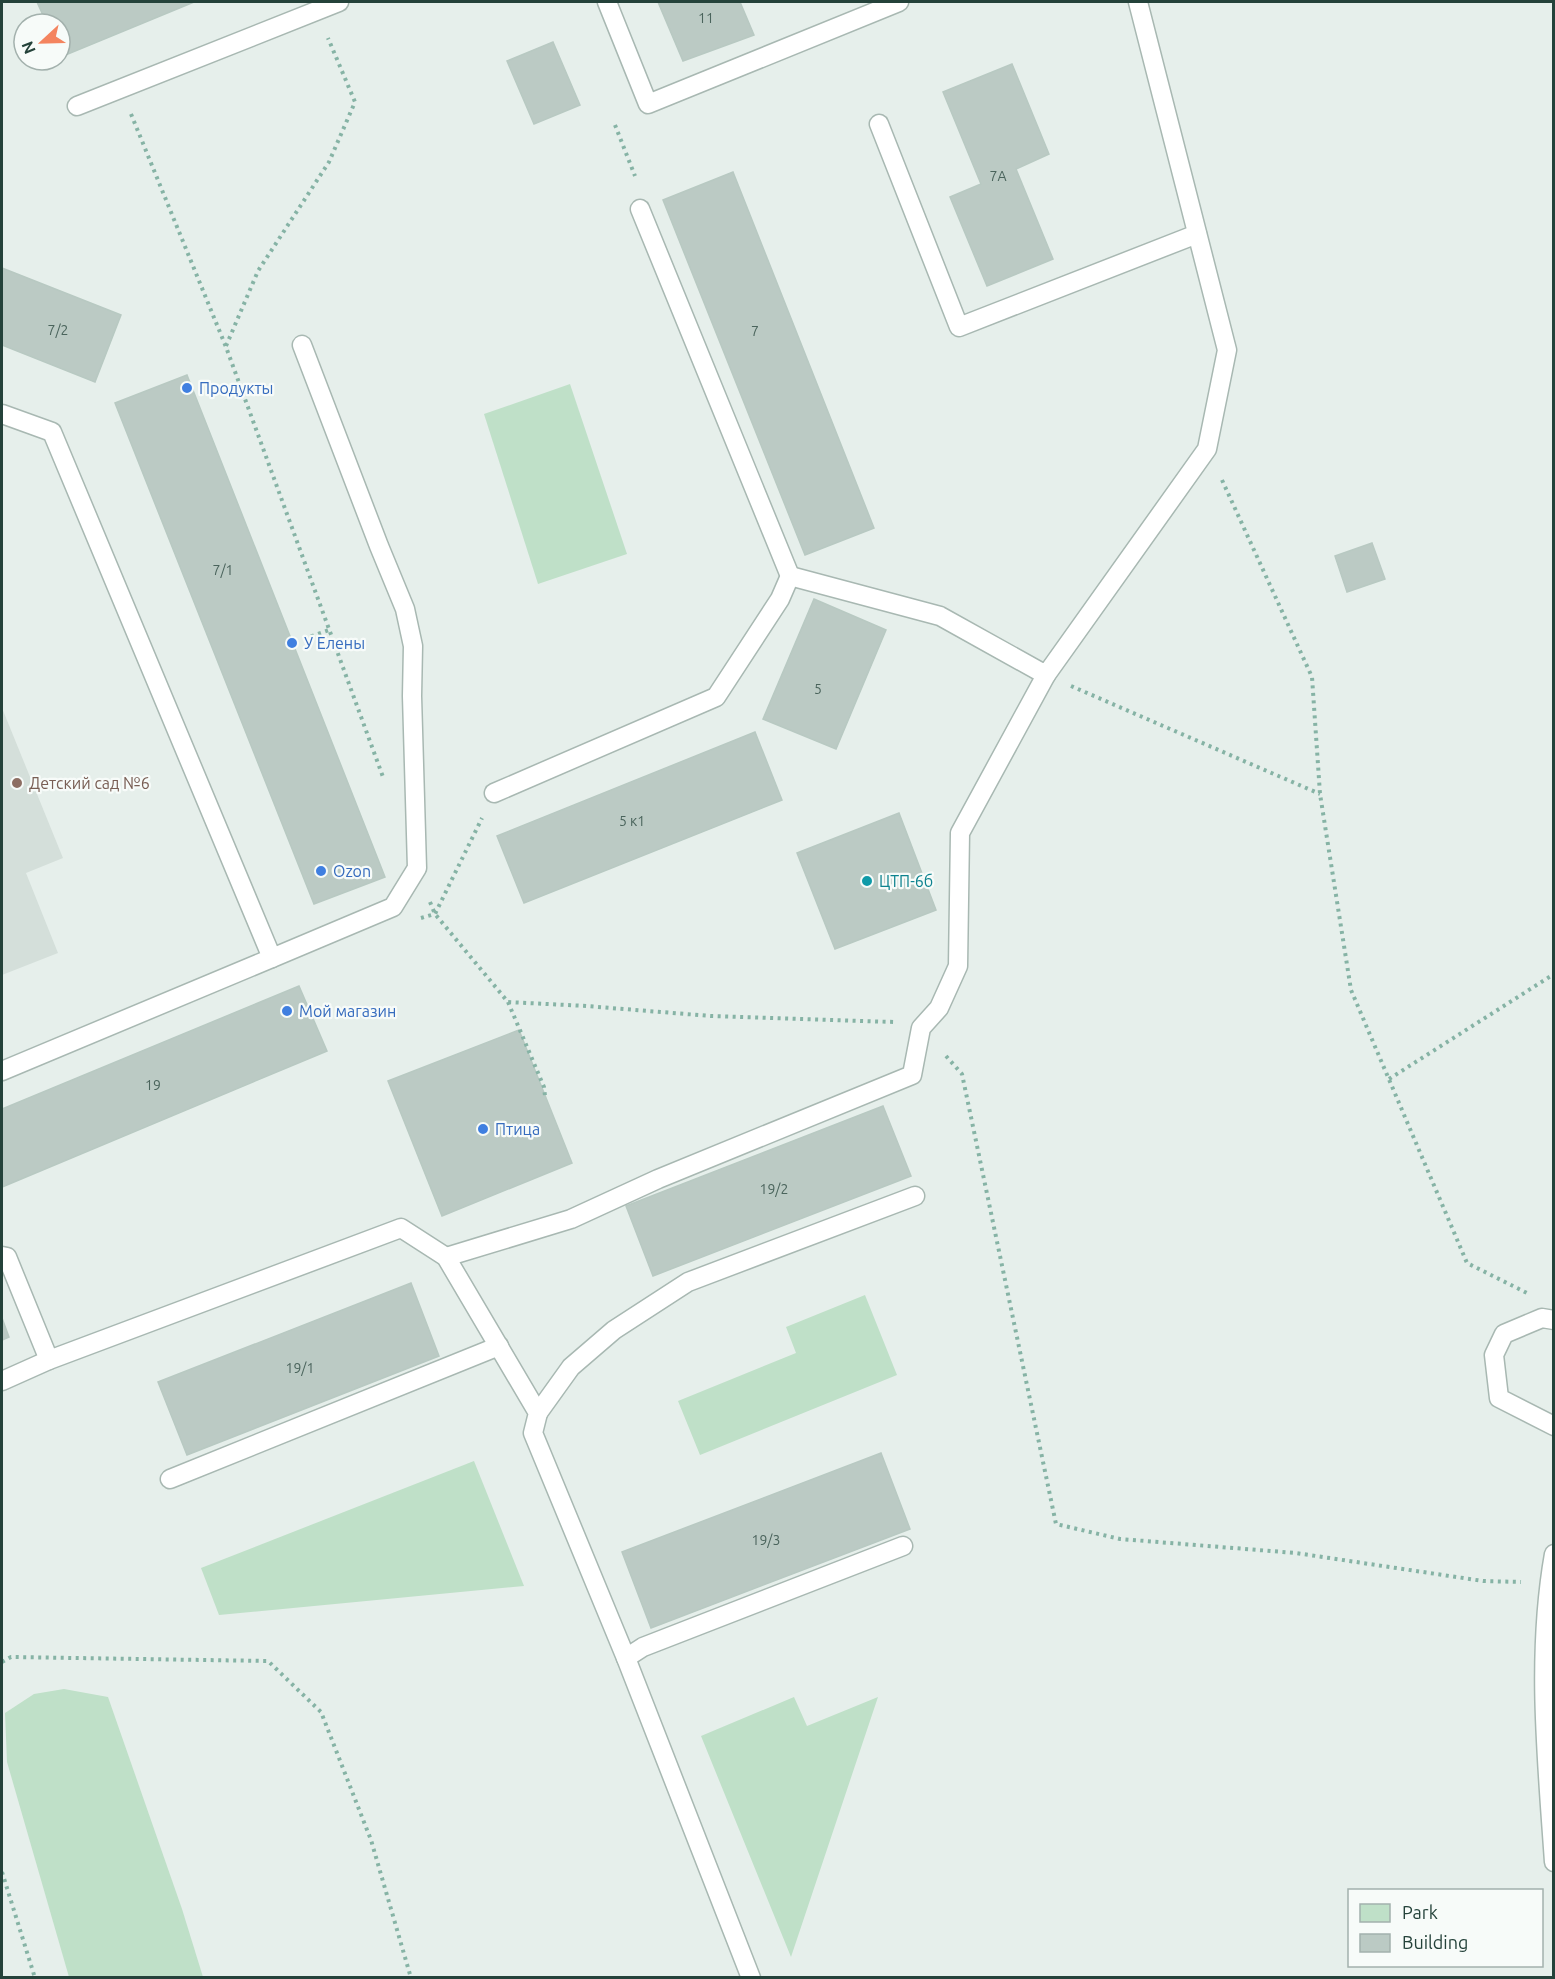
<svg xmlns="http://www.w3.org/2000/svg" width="1555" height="1979" font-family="Ubuntu,sans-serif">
<rect width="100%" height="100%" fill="#e6efeb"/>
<path fill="#d4dfda" d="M2 708 63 858 26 873 58 953 2 975Z"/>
<g fill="#bfe0c8">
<path d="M570 384 627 554 538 584 484 414Z"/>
<path d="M865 1295 897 1375 700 1455 678 1401 796 1353 786 1327Z"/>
<path d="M474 1461 524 1586 219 1615 201 1568Z"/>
<path d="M64 1689 108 1697 182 1909 203 1977H69L7 1762 5 1713 34 1694Z"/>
<path d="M794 1697 807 1726 878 1697 791 1957 701 1736Z"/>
</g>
<g fill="#bbcac4" stroke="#b8c9c2" stroke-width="1.5">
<path d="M37 2H194L61 57 60 24H47Z"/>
<path d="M658 2H740L754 35 683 61Z"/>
<path d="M553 42 580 105 534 124 507 61Z"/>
<path d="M1012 64 1049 154 1016 169 1053 259 987 286 950 197 981 184 943 92Z"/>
<path d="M733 172 874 528 805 555 663 200Z"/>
<path d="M2 268 121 315 95 382 2 345Z"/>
<path d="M187 375 385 877 314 904 115 403Z"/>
<path d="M1372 543 1385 579 1347 592 1335 556Z"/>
<path d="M814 599 886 630 836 749 763 719Z"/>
<path d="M755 732 782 800 524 903 497 836Z"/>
<path d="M899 813 936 910 835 949 797 853Z"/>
<path d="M299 986 327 1051 2 1187V1109Z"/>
<path d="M519 1030 572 1163 442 1216 388 1081Z"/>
<path d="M883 1106 911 1176 653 1276 626 1206Z"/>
<path d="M411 1283 439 1356 187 1455 158 1382Z"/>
<path d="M2 1318 9 1337 2 1340Z"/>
<path d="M881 1453 910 1529 651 1628 622 1552Z"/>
</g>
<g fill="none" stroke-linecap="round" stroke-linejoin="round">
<defs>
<g id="lane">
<path d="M607 2 648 104 899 2"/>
<path d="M77 106 339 2"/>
<path d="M879 124 959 327 1197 234"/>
<path d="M640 209 790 576"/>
<path d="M2 414 52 432 272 958 2 1071"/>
<path d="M494 793 716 697 780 599 790 576 940 616 1046 675 1207 449 1227 350 1138 2"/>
<path d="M272 958 393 907 417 868 412 696 413 646 405 609 379 546 302 345"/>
<path d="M2 1256 7 1257 49 1360"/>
<path d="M446 1257 571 1219 658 1179 912 1075 921 1028 939 1008 958 966 960 833 1046 675"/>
<path d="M1554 1320 1542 1318 1504 1334 1494 1355 1499 1398 1554 1426"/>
<path d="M2 1381 49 1360 401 1228 446 1257 538 1413 533 1433 626 1658 751 1978"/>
<path d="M538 1413 571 1367 614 1330 688 1282 915 1196"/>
<path d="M170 1479 499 1346"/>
<path d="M1554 1554C1536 1656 1547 1760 1554 1862"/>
<path d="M626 1658 643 1647 903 1546"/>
</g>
</defs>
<use href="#lane" stroke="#a8b8b2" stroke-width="21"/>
<g stroke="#86b3a5" stroke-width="4" stroke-dasharray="3 4.5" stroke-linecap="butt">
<path d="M131 114 226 347 383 777"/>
<path d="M615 125 635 176"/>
<path d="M226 346 258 271 329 162 355 102 328 38"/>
<path d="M1222 480 1312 677 1320 794 1351 990 1467 1263 1527 1293"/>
<path d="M304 639 329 630"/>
<path d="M1071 686 1320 794"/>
<path d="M430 902 435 914 508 1002 586 1006 711 1016 894 1022"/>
<path d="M421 918 435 914 482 818"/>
<path d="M508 1002 544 1087 545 1096"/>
<path d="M946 1056 962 1074 1056 1524 1120 1539 1296 1553 1483 1581 1521 1582"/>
<path d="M1389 1079 1554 974"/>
<path d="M2 1662 11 1657 268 1661 321 1712 371 1840 411 1978"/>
<path d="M2 1872 35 1978"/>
</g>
<use href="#lane" stroke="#fff" stroke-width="18"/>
</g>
<g fill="#3f7fe0" stroke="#f7fbf9" stroke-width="2">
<circle cx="187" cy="388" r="6"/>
<circle cx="292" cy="643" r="6"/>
<circle cx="321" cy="871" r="6"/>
<circle cx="287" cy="1011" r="6"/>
<circle cx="483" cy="1129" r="6"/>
</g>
<circle fill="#8d6e63" stroke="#f7fbf9" stroke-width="2" cx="17" cy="783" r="6"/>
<circle fill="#0f9aa8" stroke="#f7fbf9" stroke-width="2" cx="867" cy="881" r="6"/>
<g text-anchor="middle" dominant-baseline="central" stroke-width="4.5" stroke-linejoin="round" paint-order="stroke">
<g font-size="14" fill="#4a645c">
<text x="706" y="18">11</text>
<text x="998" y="176">7А</text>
<text x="58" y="330">7/2</text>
<text x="755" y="331">7</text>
<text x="223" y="570">7/1</text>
<text x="818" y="689">5</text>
<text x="632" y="821">5 к1</text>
<text x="153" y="1085">19</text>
<text x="774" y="1189">19/2</text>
<text x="300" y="1368">19/1</text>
<text x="766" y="1540">19/3</text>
</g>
<g font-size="16" fill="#366cbe" stroke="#f7fbf9" text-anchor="start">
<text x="199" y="388">Продукты</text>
<text x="304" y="643">У Елены</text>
<text x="333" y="871">Ozon</text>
<text x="299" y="1011">Мой магазин</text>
<text x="495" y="1129">Птица</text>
</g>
<g font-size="16" fill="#785e54" stroke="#f7fbf9" text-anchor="start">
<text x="29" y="783">Детский сад №6</text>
</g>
<g font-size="16" fill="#0d838f" stroke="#f7fbf9" text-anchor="start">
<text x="879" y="881">ЦТП-6б</text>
</g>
</g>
<rect width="1555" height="1979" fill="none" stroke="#24423a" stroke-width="6"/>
<rect x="1348" y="1889" width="195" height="78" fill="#f7fbf9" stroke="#a3b1ad" stroke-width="1.5"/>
<rect x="1360" y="1904" width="30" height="18" fill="#bfe0c8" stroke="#a3b1ad" stroke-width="1.5"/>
<text x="1402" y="1919" font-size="18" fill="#24423a">Park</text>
<rect x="1360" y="1934" width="30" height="18" fill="#bbcac4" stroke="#a3b1ad" stroke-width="1.5"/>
<text x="1402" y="1949" font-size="18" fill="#24423a">Building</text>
<g transform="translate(42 42) rotate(248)"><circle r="28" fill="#f7fbf9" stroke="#a3b1ad" stroke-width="1.5"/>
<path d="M0-4.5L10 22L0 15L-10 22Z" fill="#f4845f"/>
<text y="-9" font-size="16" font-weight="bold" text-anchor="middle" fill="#24423a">N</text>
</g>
</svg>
